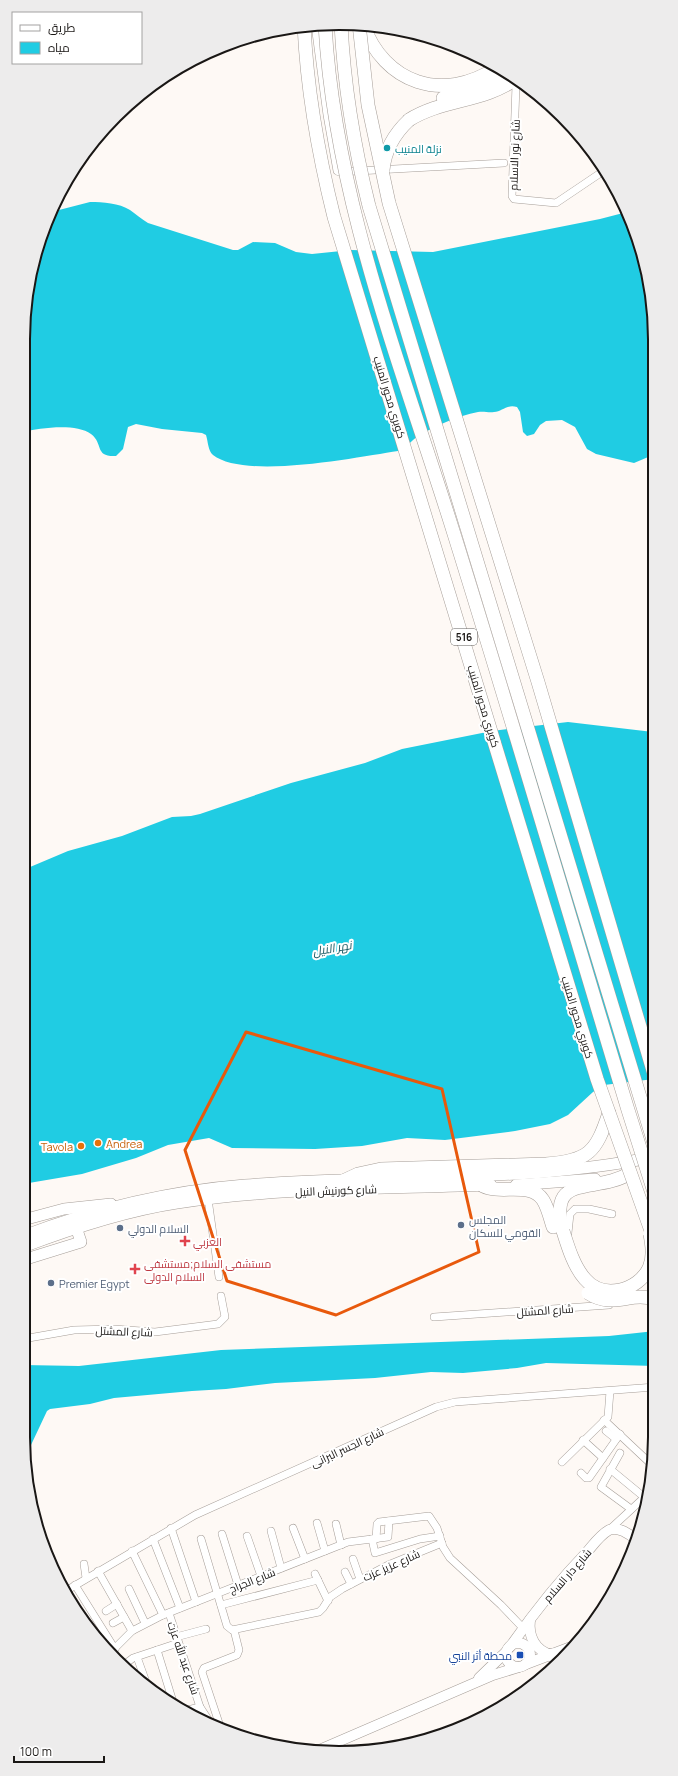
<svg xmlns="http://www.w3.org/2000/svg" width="678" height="1776" font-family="Manrope,Cairo,sans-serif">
<rect width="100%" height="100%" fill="#fef9f5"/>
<g fill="#20cce3">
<path d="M90 202C103 202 119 203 130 210 136 214 141 219 148 223L233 250H238L253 242 275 243 296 252 312 254 351 250 433 252 600 219 627 212 631 218 652 298 653 455 634 463 596 454 587 449 575 427 562 420 546 421 540 425 534 434 527 436 523 432 520 412 517 407C506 404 502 412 494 412 489 413 484 411 478 412 457 416 437 425 418 436 411 441 406 448 398 451 358 457 245 480 213 455 208 451 208 441 206 435L202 433 162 429 136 424 128 427 123 449 116 456C94 457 104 444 91 434 76 423 40 428 23 432V339L34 257 44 231 59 210Z"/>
<path d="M568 722 653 732 654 1079 604 1085 593 1092 568 1115 550 1124 515 1131 445 1140 407 1138 362 1146 315 1149 232 1148 209 1138 168 1145 136 1158 82 1174 23 1184V870L68 851 122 836 172 817 191 816 200 814 291 783 365 763 402 749 492 731Z"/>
<path d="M655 1331V1366L546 1363 517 1368 463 1373 431 1372 375 1378 275 1383 226 1389 192 1391 114 1398 90 1404 50 1409 47 1411 31 1445 25 1449 23 1437V1365L79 1366 221 1350 609 1336Z"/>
</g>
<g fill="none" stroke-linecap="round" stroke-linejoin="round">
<defs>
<g id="minor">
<path d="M315 25 327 115 337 171 339 172 504 163"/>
<path d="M516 85 512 196 514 199 556 203 602 172"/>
<path d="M208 1199 219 1277"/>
<path d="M568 1233 570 1214 575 1209H589L612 1214"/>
<path d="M434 1317 609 1305"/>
<path d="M23 1339 74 1330 114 1329 155 1332 218 1324 225 1317 221 1296"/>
<path d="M604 1420 651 1464"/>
<path d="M606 1431 616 1439"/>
<path d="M583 1440 603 1458"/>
<path d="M620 1453 601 1487 631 1509"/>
<path d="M562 1462 608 1417 610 1391"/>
<path d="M610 1469 644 1497"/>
<path d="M581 1473 586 1478H589L620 1434"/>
<path d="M317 1523 325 1551"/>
<path d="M336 1524 341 1545"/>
<path d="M171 1528 196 1602"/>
<path d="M293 1528 305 1559"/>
<path d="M609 1530 648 1494"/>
<path d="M271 1531 281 1568"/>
<path d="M222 1534 238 1585"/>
<path d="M247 1536 261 1576"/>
<path d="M153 1539 180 1608"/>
<path d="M201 1539 227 1626 232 1630 319 1612 323 1608 330 1597 342 1589 388 1565 442 1543"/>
<path d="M372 1539 375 1553 420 1539 440 1536"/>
<path d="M376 1539 377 1524 379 1522 429 1516 437 1528 443 1547 450 1558 501 1605 523 1628"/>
<path d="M132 1551 163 1615"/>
<path d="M353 1559 360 1579"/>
<path d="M84 1564 86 1578"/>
<path d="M98 1571 132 1631"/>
<path d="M345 1572 351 1584"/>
<path d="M315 1574 328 1601"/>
<path d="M75 1585 115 1649"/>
<path d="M129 1589 145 1623"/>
<path d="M64 1592 195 1515 436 1407 455 1402 655 1387"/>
<path d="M221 1605 318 1580"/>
<path d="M106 1611 117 1604"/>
<path d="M169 1613 200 1707 211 1724"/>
<path d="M113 1623 124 1617"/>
<path d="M176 1637 206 1629"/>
<path d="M157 1650 174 1705"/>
<path d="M110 1653 132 1631 163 1615 348 1542 388 1537 389 1521"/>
<path d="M137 1657 146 1682"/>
<path d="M125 1664 133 1658 178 1643"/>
<path d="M183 1711 200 1707"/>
<path d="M221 1729 202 1672 204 1668 237 1655 239 1650 234 1630"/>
</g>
<g id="secondary">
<path d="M530 1620C528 1636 535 1651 552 1655"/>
<circle cx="518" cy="1655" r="12"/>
<path d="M510 1647C533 1614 559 1581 587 1552 593 1545 600 1535 609 1530 618 1526 630 1534 636 1540"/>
<path d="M526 1664 571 1647"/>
<path d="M479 1678 507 1651"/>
<path d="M319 1750 493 1675 519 1667"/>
</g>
<g id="trunk">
<path d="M516 1185 595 1179"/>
<path d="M23 1220 64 1209 111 1204"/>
<path d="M23 1236C94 1209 169 1191 245 1185 381 1174 519 1184 654 1157"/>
<path d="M23 1247C73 1228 124 1211 177 1203 281 1187 387 1189 491 1185"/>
<path d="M23 1260 81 1242 76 1227"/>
</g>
<g id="motorway">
<path d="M363 24C384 84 443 103 496 68"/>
<path d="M443 98 490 82 507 73"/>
<path d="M409 120C442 99 485 102 517 78"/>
<path d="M343 1181 358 1174 381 1169 546 1164C589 1161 596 1152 609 1113"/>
<path d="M483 1186C501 1195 531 1181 543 1200 548 1208 550 1218 553 1227"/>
<path d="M563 1231C547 1171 596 1195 630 1173"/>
<path d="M552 1655H562"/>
</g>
</defs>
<use href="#minor" stroke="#a69e98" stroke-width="8"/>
<use href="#secondary" stroke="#a69e98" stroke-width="11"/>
<use href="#trunk" stroke="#a69e98" stroke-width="12"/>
<use href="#motorway" stroke="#a69e98" stroke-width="14"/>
<use href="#minor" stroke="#fff" stroke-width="7"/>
<use href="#secondary" stroke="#fff" stroke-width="10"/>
<use href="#trunk" stroke="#fff" stroke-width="11"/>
<use href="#motorway" stroke="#fff" stroke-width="13"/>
<defs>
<g id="motorway-bridge">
<path d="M341 24C344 86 354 146 369 206L654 1143"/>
<path d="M359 24 368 105 389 203 538 682 654 1074"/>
<path d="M304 25C307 91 318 153 334 217L597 1079 655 1242"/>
<path d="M325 25C335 202 402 367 454 534 514 726 570 918 628 1110L654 1192"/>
<path d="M383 170C385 149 394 134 409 120"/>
<path d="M563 1231C568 1247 574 1267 585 1279 603 1300 638 1291 649 1268 654 1257 652 1245 650 1234"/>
<path d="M588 1293C614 1310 632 1290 655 1300"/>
</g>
</defs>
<use href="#motorway-bridge" stroke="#a69e98" stroke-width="14" stroke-linecap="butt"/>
<use href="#motorway-bridge" stroke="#fff" stroke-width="13"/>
</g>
<path fill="none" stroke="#e8590c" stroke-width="3" stroke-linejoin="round" d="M246 1032 442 1089 479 1252 336 1315 227 1281 185 1150Z"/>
<circle fill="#0f9aa8" stroke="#fff" stroke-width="1.5" cx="387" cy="148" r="4"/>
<g fill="#e8710a" stroke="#fff" stroke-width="1.5">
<circle cx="98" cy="1143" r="4"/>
<circle cx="81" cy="1146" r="4"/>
</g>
<g fill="#5c6f8a" stroke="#fff" stroke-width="1.5">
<circle cx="461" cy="1225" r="4"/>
<circle cx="120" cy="1228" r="4"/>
<circle cx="51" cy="1283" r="4"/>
</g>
<g fill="#e0444e" stroke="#fff" stroke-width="1.5">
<path d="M183 1235h4v4h4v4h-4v4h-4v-4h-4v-4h4z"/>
<path d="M133 1263h4v4h4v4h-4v4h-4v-4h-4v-4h4z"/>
</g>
<rect fill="#1a4fb4" stroke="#fff" stroke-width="1.5" x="516" y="1651" width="8" height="8" rx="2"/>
<g text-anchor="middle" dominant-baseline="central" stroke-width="4" stroke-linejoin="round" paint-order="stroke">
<rect fill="#fff" stroke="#5f5d5b" stroke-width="1" x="451" y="629" width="26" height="16" rx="3"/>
<g font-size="10" font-weight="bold" fill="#1a1715">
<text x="464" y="637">516</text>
</g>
<g font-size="11" fill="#0d838f" stroke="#fff" text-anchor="start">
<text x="395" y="148">نزلة المنيب</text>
</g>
<g font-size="11" fill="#1a1715" stroke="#fff">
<text transform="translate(514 155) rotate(-88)">شارع نور الاسلام</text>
<text transform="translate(390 397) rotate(73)">كوبري محور المنيب</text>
<text transform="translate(484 706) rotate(73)">كوبري محور المنيب</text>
<text transform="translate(578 1017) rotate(73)">كوبري محور المنيب</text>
<text transform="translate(336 1190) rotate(-2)">شارع كورنيش النيل</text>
<text transform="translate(545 1310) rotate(-4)">شارع المشتل</text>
<text transform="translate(124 1331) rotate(2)">شارع المشتل</text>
<text transform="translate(347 1447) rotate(-25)">شارع الجسر البرانى</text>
<text transform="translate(391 1565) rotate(-24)">شارع عزيز عزت</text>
<text transform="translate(567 1575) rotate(-49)">شارع دار السلام</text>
<text transform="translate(252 1580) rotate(-22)">شارع الجراج</text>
<text transform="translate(184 1658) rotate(71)">شارع عبد الله عزت</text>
</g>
<g font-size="11" fill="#c56008" stroke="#fff" text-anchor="start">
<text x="106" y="1143">Andrea</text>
<text x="73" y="1146" text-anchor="end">Tavola</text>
</g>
<g font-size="11" fill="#4e5e75" stroke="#fff" text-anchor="start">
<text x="469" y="1219">المجلس<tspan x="469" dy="13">القومي للسكان</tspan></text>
<text x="128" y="1228">السلام الدولي</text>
<text x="59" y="1283">Premier Egypt</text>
</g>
<g font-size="11" fill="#be3a42" stroke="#fff" text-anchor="start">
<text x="193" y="1241">العزبي</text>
<text x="144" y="1263">مستشفى السلام;مستشفى<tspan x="144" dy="13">السلام الدولى</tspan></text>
</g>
<g font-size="11" fill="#164399" stroke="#fff" text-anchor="end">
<text x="512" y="1655">محطة أثر النبي</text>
</g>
<g font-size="12" font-style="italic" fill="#1b5a64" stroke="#fff">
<text transform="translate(332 948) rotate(-10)">نهر النيل</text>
</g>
</g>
<path d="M0 0H678V1776H0ZM339 30H339A309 309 0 0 1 648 339V1437A309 309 0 0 1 339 1746H339A309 309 0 0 1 30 1437V339A309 309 0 0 1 339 30Z" fill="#edecec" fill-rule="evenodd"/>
<path fill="none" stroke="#1a1715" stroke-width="2" d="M339 30H339A309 309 0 0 1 648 339V1437A309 309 0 0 1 339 1746H339A309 309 0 0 1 30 1437V339A309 309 0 0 1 339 30Z"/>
<rect x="12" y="12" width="130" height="52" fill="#ffffff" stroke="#a3a2a1"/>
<rect x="20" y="25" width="20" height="6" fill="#ffffff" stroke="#a3a2a1"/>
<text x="48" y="32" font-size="12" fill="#1a1715">طريق</text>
<rect x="20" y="42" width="20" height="12" fill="#20cce3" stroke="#a3a2a1"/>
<text x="48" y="52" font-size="12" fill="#1a1715">مياه</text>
<path d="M14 1756v6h90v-6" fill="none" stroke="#1a1715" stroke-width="2"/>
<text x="20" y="1756" font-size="12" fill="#1a1715" stroke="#ffffff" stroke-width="3" paint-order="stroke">100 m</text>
</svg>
